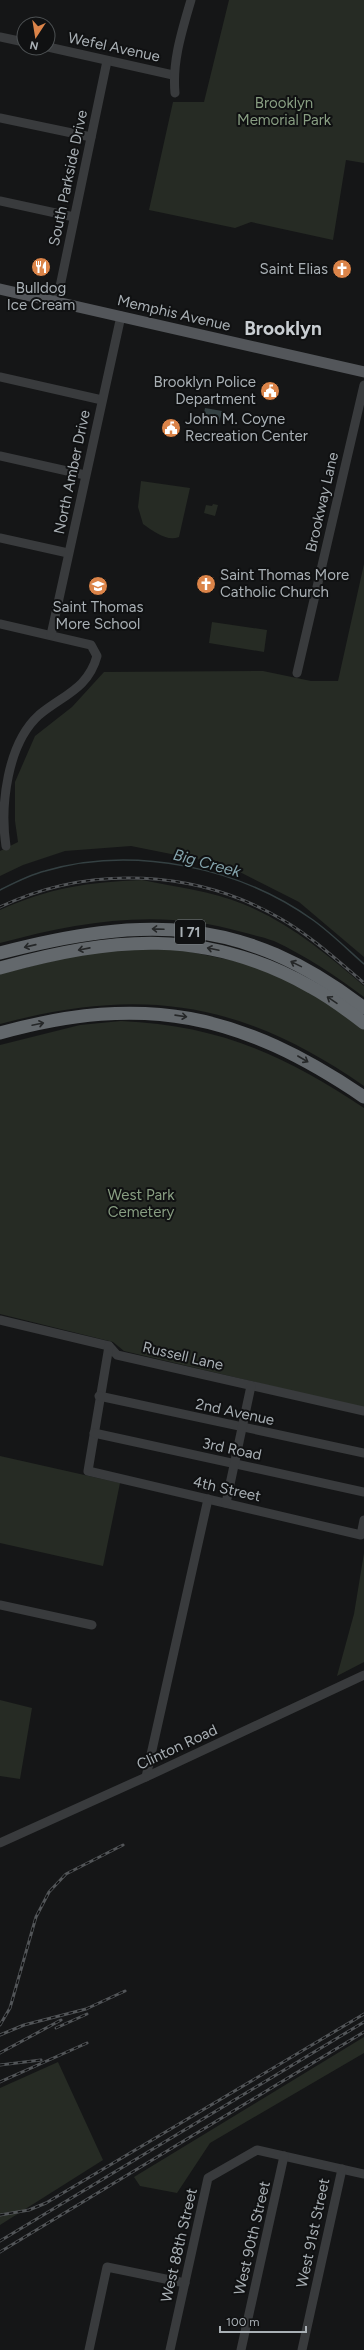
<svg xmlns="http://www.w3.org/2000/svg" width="364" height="2350" font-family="Figtree,sans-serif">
<rect width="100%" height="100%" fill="#151617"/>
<g fill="#262b24">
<path d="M229 0H364V163L346 160 333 240 251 222 235 228 149 210 173 102H204Z"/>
<path d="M141 481 190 488 179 537C167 542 153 531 143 524L138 507Z"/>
<path d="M213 504 218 505 215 516 204 513 206 505 212 506Z"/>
<path d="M364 564V957L299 902 226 865 131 846 65 851 23 865 0 876V851L18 842 15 821V782L35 736 72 707 104 672 263 671 311 681H338Z"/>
<path d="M212 622 267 630 264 652 209 643Z"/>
<path d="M142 880C176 887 211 891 243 904 289 923 327 954 364 986V997C336 976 306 956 274 941 264 937 252 935 242 932 160 908 81 921 0 943V910C49 888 88 882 142 880Z"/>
<path d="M166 947 245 963 301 986 364 1028V1086C242 1001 142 986 0 1024V974L85 953Z"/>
<path d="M121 1021C218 1025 285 1055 364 1108V1408L124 1351 113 1342 0 1314V1045L80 1025Z"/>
<path d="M0 1456 120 1483 103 1566 0 1543Z"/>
<path d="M364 1553V1662L337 1676 354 1614Z"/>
<path d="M0 1700 32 1708 20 1779 0 1776Z"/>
<path d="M364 2037V2053L210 2143 177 2193 140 2186 134 2177Z"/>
<path d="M58 2062 103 2160 0 2225V2088Z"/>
</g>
<path fill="#344042" d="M205 408 222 411 219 423 203 419Z"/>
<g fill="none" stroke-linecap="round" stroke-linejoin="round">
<path stroke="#344042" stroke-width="1.5" d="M0 890C14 883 29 875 45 871 133 845 239 867 313 920 331 933 347 949 364 964"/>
<g stroke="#393b3d" stroke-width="9">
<path d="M0 37 24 42"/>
<path d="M48 47 173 75"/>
<path d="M175 93C172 61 182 31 191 0"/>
<path d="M0 118 91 137"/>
<path d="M0 201 74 217"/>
<path d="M57 301 107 61"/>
<path d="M0 377 102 400"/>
<path d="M0 456 85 475"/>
<path d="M0 538 68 553"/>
<path d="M0 624 91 645 97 656C88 689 63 695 39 715 7 744 0 806 6 846"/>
<path d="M51 635 121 316"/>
<path d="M297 673 364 385"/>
<path d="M0 1320 109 1346 117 1355 364 1411"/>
<path d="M109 1346 88 1471 361 1535 364 1520"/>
<path d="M99 1396 364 1453"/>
<path d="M94 1433 364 1492"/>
<path d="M226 1503 251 1386"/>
<path d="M0 1605 92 1625"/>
<path d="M146 1777 208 1499"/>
<path d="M0 1843 146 1777 364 1675"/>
<path d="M89 2350 107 2267 185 2283"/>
<path d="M170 2350 208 2178 257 2150 364 2174"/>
<path d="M241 2350 284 2156"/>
<path d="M302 2350 342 2169"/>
</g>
<path stroke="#53565a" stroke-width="11" d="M0 289 364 372"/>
<g stroke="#63686c" stroke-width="13">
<path d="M0 953C143 916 242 914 364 1008"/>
<path d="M0 968C113 937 205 927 311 987 330 997 347 1010 364 1023"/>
<path d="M0 1033C145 993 240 1013 364 1097"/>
</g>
<defs>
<g id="rail">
<path d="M0 907C90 864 197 869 283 920 312 937 338 961 364 983"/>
<path d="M0 2025 10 2008 36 1917 49 1892 66 1874 123 1845"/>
<path d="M56 2028 87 2014"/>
<path d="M0 2035 24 2025 86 2009 125 1991"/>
<path d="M0 2053 61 2020"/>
<path d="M0 2065 41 2060"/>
<path d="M0 2082 87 2043"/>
<path d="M0 2215 29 2210 46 2203 364 2014"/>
<path d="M0 2241 364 2022"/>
<path d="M0 2252 364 2032"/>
</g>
</defs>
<use href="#rail" stroke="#525558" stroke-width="3"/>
<use href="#rail" stroke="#101112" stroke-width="1.5" stroke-dasharray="4.5" stroke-linecap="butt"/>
</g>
<defs><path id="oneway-shaft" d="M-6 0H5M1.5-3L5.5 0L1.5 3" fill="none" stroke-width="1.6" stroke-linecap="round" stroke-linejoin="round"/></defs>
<g stroke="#252728">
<use href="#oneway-shaft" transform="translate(158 929) rotate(-178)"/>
<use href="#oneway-shaft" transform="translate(30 946) rotate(167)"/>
<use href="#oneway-shaft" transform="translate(84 949) rotate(169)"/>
<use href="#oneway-shaft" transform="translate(213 949) rotate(-168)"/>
<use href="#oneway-shaft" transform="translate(296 964) rotate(-154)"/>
<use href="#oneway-shaft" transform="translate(332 1000) rotate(-146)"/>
<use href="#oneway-shaft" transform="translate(181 1016) rotate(8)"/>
<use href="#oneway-shaft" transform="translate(38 1024) rotate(-12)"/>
<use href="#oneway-shaft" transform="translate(303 1059) rotate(30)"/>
</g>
<defs>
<symbol id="restaurant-disc" viewBox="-11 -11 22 22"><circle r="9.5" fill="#db8449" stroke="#101112"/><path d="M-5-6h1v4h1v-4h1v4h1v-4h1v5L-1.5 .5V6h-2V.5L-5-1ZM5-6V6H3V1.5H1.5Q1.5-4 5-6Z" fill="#fff"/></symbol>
<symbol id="church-disc" viewBox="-11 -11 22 22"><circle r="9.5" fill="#db8449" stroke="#101112"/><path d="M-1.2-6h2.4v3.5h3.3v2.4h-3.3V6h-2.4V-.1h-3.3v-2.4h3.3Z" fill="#fff"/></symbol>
<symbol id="civic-disc" viewBox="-11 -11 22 22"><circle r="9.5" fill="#db8449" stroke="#101112"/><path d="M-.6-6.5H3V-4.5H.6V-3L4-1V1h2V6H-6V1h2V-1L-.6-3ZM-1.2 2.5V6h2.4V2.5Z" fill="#fff"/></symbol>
<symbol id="school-disc" viewBox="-11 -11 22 22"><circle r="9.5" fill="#db8449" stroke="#101112"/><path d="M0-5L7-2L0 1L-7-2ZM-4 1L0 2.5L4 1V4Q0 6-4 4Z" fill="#fff"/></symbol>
</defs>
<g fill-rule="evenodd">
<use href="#restaurant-disc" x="30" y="256" width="22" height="22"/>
<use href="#church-disc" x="331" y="258" width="22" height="22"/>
<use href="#civic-disc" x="259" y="380" width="22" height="22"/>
<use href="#civic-disc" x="160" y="417" width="22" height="22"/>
<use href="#church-disc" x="195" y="573" width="22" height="22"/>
<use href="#school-disc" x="87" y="575" width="22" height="22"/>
</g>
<g text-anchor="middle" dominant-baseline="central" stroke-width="4" stroke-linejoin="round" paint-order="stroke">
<rect fill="#101112" stroke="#7b8084" stroke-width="1" x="175" y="920" width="30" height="24" rx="3"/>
<g font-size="14" font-weight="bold" fill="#a9b0b5">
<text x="190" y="932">I 71</text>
</g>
<g font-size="15" fill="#a9b0b5" stroke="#101112">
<text transform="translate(114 47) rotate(12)">Wefel Avenue</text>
<text transform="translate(68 178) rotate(-78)">South Parkside Drive</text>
<text transform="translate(174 313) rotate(13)">Memphis Avenue</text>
<text transform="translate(72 472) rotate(-78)">North Amber Drive</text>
<text transform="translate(322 502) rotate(-77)">Brookway Lane</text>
<text transform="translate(183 1356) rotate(13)">Russell Lane</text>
<text transform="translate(235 1412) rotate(12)">2nd Avenue</text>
<text transform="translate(232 1449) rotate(12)">3rd Road</text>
<text transform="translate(227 1489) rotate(13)">4th Street</text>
<text transform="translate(177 1747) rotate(-25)">Clinton Road</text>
<text transform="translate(313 2233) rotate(-78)">West 91st Street</text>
<text transform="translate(252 2238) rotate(-77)">West 90th Street</text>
<text transform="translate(179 2245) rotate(-77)">West 88th Street</text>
</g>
<g font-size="15" fill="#889e82" stroke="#101112">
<text x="284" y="103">Brooklyn<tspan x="284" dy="17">Memorial Park</tspan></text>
<text x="141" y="1195">West Park<tspan x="141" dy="17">Cemetery</tspan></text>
</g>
<g font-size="15" fill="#a9b0b5" stroke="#101112" text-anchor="end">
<text x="328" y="269">Saint Elias</text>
<text x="41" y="288" text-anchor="middle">Bulldog<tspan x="41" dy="17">Ice Cream</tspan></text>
<text x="256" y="382">Brooklyn Police<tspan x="256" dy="17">Department</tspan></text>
<text x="185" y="419" text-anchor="start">John M. Coyne<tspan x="185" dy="17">Recreation Center</tspan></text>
<text x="220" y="575" text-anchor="start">Saint Thomas More<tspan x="220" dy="17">Catholic Church</tspan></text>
<text x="98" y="607" text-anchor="middle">Saint Thomas<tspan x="98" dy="17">More School</tspan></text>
</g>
<g font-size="16" font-style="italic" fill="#84a4ac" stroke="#101112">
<text transform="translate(207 863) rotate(15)">Big Creek</text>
</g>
<g font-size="19" font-weight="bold" fill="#c9ced2" stroke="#101112">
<text x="283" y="328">Brooklyn</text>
</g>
</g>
<g transform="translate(36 36) rotate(192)"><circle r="19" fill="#101112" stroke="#4d5153"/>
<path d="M0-3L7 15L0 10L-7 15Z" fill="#db8449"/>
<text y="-6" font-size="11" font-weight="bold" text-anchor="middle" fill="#a9b0b5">N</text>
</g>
<path d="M220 2326v6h86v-6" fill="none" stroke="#a9b0b5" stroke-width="2"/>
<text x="226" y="2326" font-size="12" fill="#a9b0b5" stroke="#101112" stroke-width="3" paint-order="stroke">100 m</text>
</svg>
